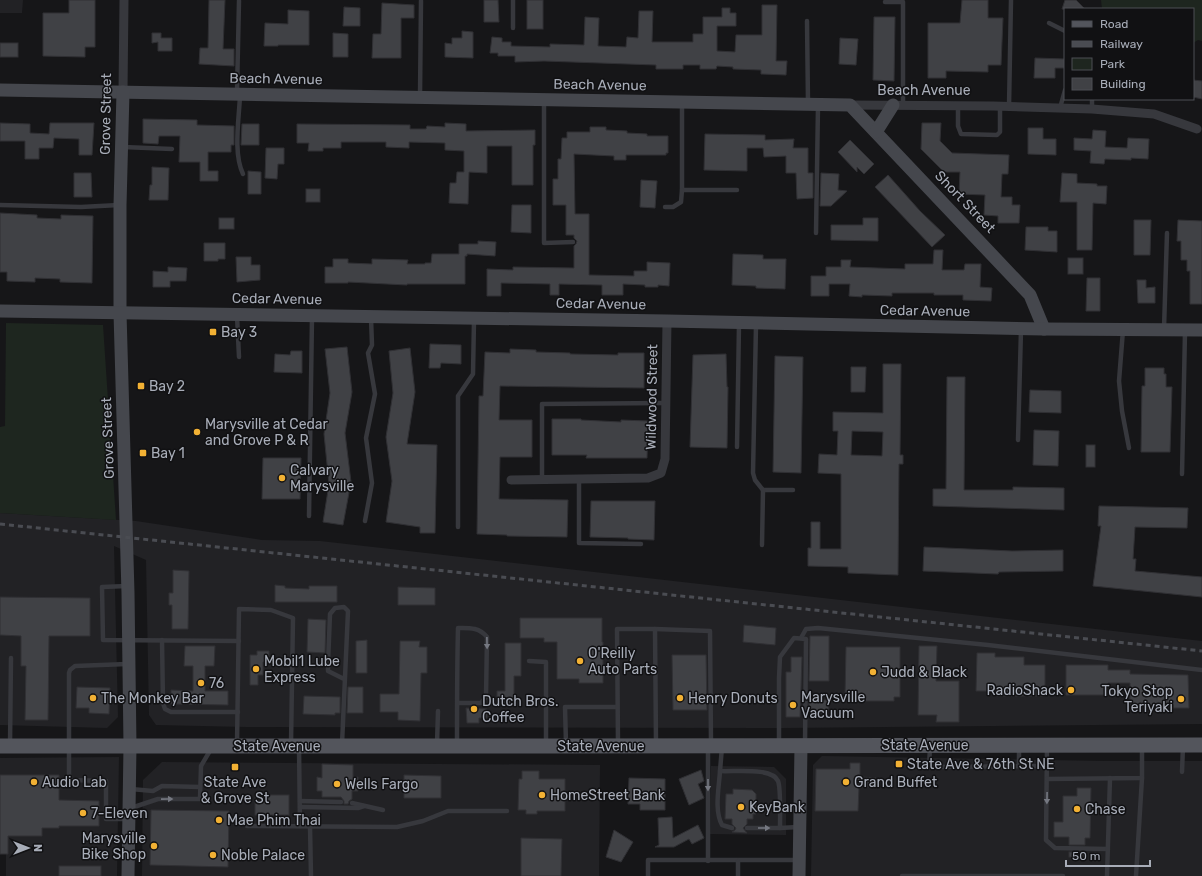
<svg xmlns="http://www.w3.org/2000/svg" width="1202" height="876" font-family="Rubik,sans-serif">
<rect width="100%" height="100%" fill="#161618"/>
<g fill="#222225">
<path d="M0 0H23L22 13H0Z"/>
<path d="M0 513 136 521 262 540 320 541 1202 641V724L784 728 246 727 156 725 149 715 146 560 114 546 118 717 107 728 0 725Z"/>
<path d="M822 756 1105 761H1202V876H811L813 765Z"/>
<path d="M119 757 117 876H6V850H0V758Z"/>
<path d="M162 762 600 765 599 876H142L143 780Z"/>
<path d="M711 766 774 767 786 779V835L710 834Z"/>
</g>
<g fill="#1e261f">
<path d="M1101 0H1202V41L1198 40 1193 43V9H1102Z"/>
<path d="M6 323 103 325 116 520 0 513V427L5 426Z"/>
</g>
<g fill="#404145" stroke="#303034" fill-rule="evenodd">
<path d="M69 0H95V47H85V57L43 56V13H69Z"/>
<path d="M209 0H225L223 49H234V66L199 64 200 48H208Z"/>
<path d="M484 0H498L499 22H484Z"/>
<rect x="527" y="0" width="16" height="29"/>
<path d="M962 0H988V18H1003L1001 65H988V72L946 71V78H928V23H960Z"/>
<path d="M1065 0H1076L1085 9H1062Z"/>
<path d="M382 3 414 5V18H401V58H372L373 34H381Z"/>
<path d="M762 5H777L776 61H787L786 75 761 74V70L733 69V67L717 66 716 69H700V65H683V69H656V65L544 61 515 62V56H498V53H490L492 37 502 38V42H511V46L550 47V44L584 45 585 17 599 18 598 46 626 47 627 37 638 38 639 11H653L652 42H693V34H703V17H722V8H730V13H736V26H717V51L735 52 736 35H762Z"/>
<path d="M344 7 360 8V26H343Z"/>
<path d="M288 10 309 11V45H278V46H264L265 23 288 24Z"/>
<path d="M874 17H895L894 81 873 80Z"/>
<path d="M462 31 473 32V58L445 57V43L452 44V38H462Z"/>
<path d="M152 33H161V38H172V51H158V42L152 43Z"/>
<path d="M333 33 348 34V57H333Z"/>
<path d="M840 38 858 39 856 65 839 64Z"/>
<rect x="0" y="43" width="18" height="14"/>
<path d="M1035 58 1065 59V68H1055V78H1034Z"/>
<path d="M1193 80 1202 81V99L1193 97Z"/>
<path d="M143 119 197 120V125L234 126V145H231V152H208V171H218V181H200V162H179L180 136H159L158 144 143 143Z"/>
<path d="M0 123 30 124V133L49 134 50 123H94L92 155H79V139L54 138 53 148H39V159H25V141H0Z"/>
<path d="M445 123 466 124V131L535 130V145H533V185H512V146H487V173L469 172 468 204 449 203 450 183H456L457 172H464V151L445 150V143L409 142V148L386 147V142H341V148H323V151H308L309 143H297V124L410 125V129H426L427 126 445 127Z"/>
<path d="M922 123H941L940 141 952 153 1009 155 1008 174H1002L1001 197H1012V205H1020L1019 223H998V216L984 215 985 195 959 194 960 172H944L921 149Z"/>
<path d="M242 124H259V145H241Z"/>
<path d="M590 127H606V130L627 131V133L647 134V136H668V153H666V155H626V160H614V156L574 154 575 214H589V275L634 276V271H647V262L670 263 669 286 658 285V287H645V285L623 284V295H602V285L559 284V295H550V284L501 283V296H487V269L513 270V267L574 268V246L576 244 577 241 574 238V235H566V205H553V179H558V159H561L562 138H567V132H590Z"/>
<path d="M1028 128H1043V139H1056V155L1028 154Z"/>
<path d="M1093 130 1106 131 1105 147 1127 148 1128 138 1149 139 1148 159 1131 158V160L1105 159 1104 164 1090 163 1091 151 1074 150V138L1092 139Z"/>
<path d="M705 134 765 135V140L794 139 793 148H808V173H813V198L797 199 796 173H786V156L764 157 763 148H747V171L704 170Z"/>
<path d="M850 140 874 164 864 174 857 167V172L838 152Z"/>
<path d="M266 148H284V164H278L277 179 265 178Z"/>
<path d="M152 167 169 168 168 200H149L150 185H152Z"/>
<path d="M248 171 261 172V194H248Z"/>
<path d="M74 173H91L92 197H74Z"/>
<path d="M821 173 839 174 838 190 847 191 831 206H820Z"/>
<path d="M1062 173 1077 174V183L1097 184V186H1107L1106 204 1093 203 1092 250H1077V202H1060Z"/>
<path d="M888 175 920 211 945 235 932 247 875 187Z"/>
<path d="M641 180 657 181 655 208 640 207Z"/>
<rect x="306" y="189" width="14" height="13"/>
<path d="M512 205H531V233L511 232Z"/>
<path d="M0 213 37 215V218L61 219V215L93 216 92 283 60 282V279L35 278V282L7 281V272H0Z"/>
<rect x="219" y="218" width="15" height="11"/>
<path d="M863 218H878V241L831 240V225H863Z"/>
<path d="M1134 220H1151L1150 255H1134Z"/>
<path d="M1178 220 1202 221V304H1190V271H1187V260H1181V241H1177Z"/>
<path d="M1026 227H1048V231H1057V252L1025 250Z"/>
<path d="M478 241 496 242 495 256 467 254V256H465V284H407V285L348 282V283H325V267H333V259H348V263L372 264V259L408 260 407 264H425V263H431L432 254H459V244H478Z"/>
<path d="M204 243H225V259H218V261H204Z"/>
<path d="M934 250H943L942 270H964L965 264H981L980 287 992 288 991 301 963 300V295H934V293H892V296L862 295V297L849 296 850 284H829V296H811V276H826V267H841V260H851L850 267 905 269V264H933Z"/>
<path d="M733 254 763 255V259H786L785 289 756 288V286L732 285Z"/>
<path d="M236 257H251V265H260V280L237 282Z"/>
<rect x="1068" y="258" width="15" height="16"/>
<path d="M168 267 187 268 186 281H170V287H153V271L168 272Z"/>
<path d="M1087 278H1100V311H1086Z"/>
<path d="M1137 280H1146V288L1155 287V303H1138Z"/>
<path d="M430 344 461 345V364L441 363 440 368H429Z"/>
<path d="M347 347 352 392 345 433 351 482 343 525 323 522 329 484 324 434 330 393 325 349Z"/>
<path d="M410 348 415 392 407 444 437 445 435 533H420V527L386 522 392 481 386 437 393 393 389 351Z"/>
<path d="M510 349 536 350V352L570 353V354L618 355V353H644V388L500 386 499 420H532V457H500L499 499 568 500 567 537 507 536V535L477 534 479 396H483L485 352 510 353Z"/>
<path d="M291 351H302V373L274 372 275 354 290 355Z"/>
<path d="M726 354 727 387H728L727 448 690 447 693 355Z"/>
<path d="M775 356 803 357 801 473 773 472Z"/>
<path d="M883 364H901L900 455H903V464H899L898 575 848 573V567L808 566V548H811V522H820V549H841V474L818 473 819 454 837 455 838 431H833V412L883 413ZM852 431 883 432 882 456 851 455Z"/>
<path d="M851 367H866L865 392H851Z"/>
<path d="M1145 368H1164V374H1166V387H1172L1170 452H1141L1142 386H1145Z"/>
<path d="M947 377H965L964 490H1013V487L1064 488V510L933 506V489H946Z"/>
<path d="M1030 390 1061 391V413L1029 412Z"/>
<path d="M552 419H581V420L621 422V420L648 421 647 458H586L587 455H552Z"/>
<path d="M1034 430 1059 431 1058 466 1033 465Z"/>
<rect x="1086" y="445" width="9" height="22"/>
<path d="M263 458H301L300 499H262Z"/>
<path d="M591 501H655L654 540 628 539V538L590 537Z"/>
<path d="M1099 506 1188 508 1187 528 1135 527 1133 559H1136L1135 571 1202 577V597L1093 586 1101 526H1098Z"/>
<path d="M924 547 1012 551 1063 550V571L999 572 998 574 923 571Z"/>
<path d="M173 570 189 571 188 629H172V605H169V593H173Z"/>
<path d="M275 585 285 586V588L309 589V586H337V602H275Z"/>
<path d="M398 587 435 588V605H398Z"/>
<path d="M0 597 90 598V636H49L48 720H25L26 666H21V636L0 635Z"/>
<path d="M520 618H602V642H603V683H579V679H557V642H544V638H520Z"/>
<path d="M308 619 326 620 325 653 307 652Z"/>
<path d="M744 625 776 628 775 645 743 642Z"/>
<path d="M810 636H829V681H809Z"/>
<path d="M367 640V673H356V641Z"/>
<path d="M400 641H420L419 647H427V673H421L420 721 398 720V712H380V694H399Z"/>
<path d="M505 643H521V676H514V705H497V691H505Z"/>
<path d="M185 646H215L214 666H205V691H228V705L171 704V690L193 691V666H184Z"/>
<path d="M919 646H937L936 681H959V722H936L937 715H918Z"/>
<path d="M846 647H900V697H894V701H850V696H845Z"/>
<path d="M257 651H269V662H263V675H258V685H250V655H257Z"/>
<path d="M977 653H995V657H1024V665H1045V696H997V691H976Z"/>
<path d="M672 655H706L707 710H673Z"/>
<path d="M791 657H802L800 717H786V672H791Z"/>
<path d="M1066 665H1108V670H1130V674L1188 675 1189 708H1173V705H1130V683H1108V695H1066Z"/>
<path d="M77 687 110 688 109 714 89 713V708H76Z"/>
<path d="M348 687H363V713H347Z"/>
<path d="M304 696 340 697V713H335V715L303 714Z"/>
<path d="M809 700H829L828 714 809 713Z"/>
<path d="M466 708 487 709V718H479V723H467Z"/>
<path d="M850 763H860V777L876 778V787H859L858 811H815L816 769H850Z"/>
<path d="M322 764 353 765V778L358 777V791H352V799L349 801 348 804H344V801L341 797H322V791H317V777L322 778Z"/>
<path d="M701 770 704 781 698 784 704 798 689 805 679 779Z"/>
<path d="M522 771H539V779H565V811H537V814H526V810H518L519 779H522Z"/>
<path d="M0 775H59V800L99 801V826H59V828H42V836H8V854H0Z"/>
<path d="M404 775 441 776V798H404Z"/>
<path d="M629 778 665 779V810H640V804H628Z"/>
<path d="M1077 788H1091L1090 838H1085V845H1069V837H1054V822H1063V796H1077Z"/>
<path d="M733 789 752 790 756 794V814H753V819H747V824L743 828 747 833 732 832 735 830 736 828 732 824V819H725L726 794H733Z"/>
<rect x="255" y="795" width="34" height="20"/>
<path d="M151 810 229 811 228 867 150 865Z"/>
<path d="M672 817 673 838 698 825 704 838 692 844 689 839 674 847H655L659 845 658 818Z"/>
<path d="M614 830 633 842 621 862 606 857Z"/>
<path d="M521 838 562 839 561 876H521Z"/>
<rect x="1069" y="852" width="16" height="5"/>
<rect x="59" y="866" width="42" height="10"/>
</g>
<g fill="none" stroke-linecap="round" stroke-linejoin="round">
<g stroke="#37383d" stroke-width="4.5">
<path d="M885 2H903V105"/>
<path d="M807 21 808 103"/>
<path d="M1049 23 1065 31"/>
<path d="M513 28V0"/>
<path d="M237 92 239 1"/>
<path d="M240 96C239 119 233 153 243 174"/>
<path d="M420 96 421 1"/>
<path d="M544 101V243L573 242"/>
<path d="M682 104V190H737"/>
<path d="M958 106V126L961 134 997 135 1000 132V106"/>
<path d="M1009 107 1011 0"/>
<path d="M1060 108 1065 90"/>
<path d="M1092 109V99"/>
<path d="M123 147 172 149"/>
<path d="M0 205 81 207 119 205"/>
<path d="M665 207H673L681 202 682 190"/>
<path d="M816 233 818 106"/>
<path d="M237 316 239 357"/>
<path d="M756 325 753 473 755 480 763 490H793"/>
<path d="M1164 329 1167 233"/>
<path d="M1123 330 1119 381 1122 411 1129 448"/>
<path d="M1018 440 1021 330"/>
<path d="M737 447 739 324"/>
<path d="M1182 474 1185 332"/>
<path d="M579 479V543L641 544"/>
<path d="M542 480V404L666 403"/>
<path d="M309 516 312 317"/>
<path d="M365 521 372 483 366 438 375 394 368 353 372 345 371 318"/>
<path d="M458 527V396L473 374 474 320"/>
<path d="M762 545 763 490"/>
<path d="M127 586 102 587 103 640 239 641"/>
<path d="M655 629 710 631 711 743"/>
<path d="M801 638 806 629 818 628 988 645 1202 670"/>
<path d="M162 640 163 703 165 709 171 712H238"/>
<path d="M529 661 546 662V744"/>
<path d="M127 664 75 666 70 670 69 673V780L106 781V819H128"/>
<path d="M237 744 239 609 271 610 293 618 291 744"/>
<path d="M342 744 348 611 344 607 335 608 330 614 328 664V671L344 679"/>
<path d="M437 744 438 711"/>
<path d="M457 744C457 705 457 667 458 628 469 628 479 627 487 637L486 697 481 703H457"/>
<path d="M566 744 565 707H617"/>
<path d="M618 744 617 629H655L656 744"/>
<path d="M779 744V678L780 657 794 638 806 639 805 744"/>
<path d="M10 745 11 658"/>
<path d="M299 747 300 826"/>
<path d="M722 747 720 771C734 772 772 767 778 781 781 788 780 819 780 828L798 827"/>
<path d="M930 747 929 767 1047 766"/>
<path d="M1047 747 1046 840 1055 848 1108 849"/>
<path d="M708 748V861"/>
<path d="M1019 766V747"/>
<path d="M720 771C719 788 714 810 722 825L732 828"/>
<path d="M1182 772 1183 746"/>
<path d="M1047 779 1142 778V746"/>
<path d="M131 789 153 791 162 786 200 787"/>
<path d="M300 801 341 802"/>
<path d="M352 803 383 810"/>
<path d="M300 807 358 808 364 806"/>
<path d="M131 808 158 799H200L201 766 211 749"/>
<path d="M247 826 397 827 423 821 448 811H507"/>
<path d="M310 826 311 876"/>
<path d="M747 828H780"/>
<path d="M648 876V860H798"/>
<path d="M738 876V861"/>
<path d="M902 876H1063"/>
<path d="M1107 876 1110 778"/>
<path d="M1136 876 1142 778"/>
</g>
<g stroke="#37383d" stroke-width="9">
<path d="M123 92 124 0"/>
<path d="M850 105 993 106 1092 109 1154 114 1197 129"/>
<path d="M511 480 648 478 661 473 665 459 667 321"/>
</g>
<g stroke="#45474d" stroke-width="13">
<path d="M0 90 850 105 1030 295 1044 329"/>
<path d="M123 92 120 205V313L128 593 130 746 128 876"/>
<path d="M876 132 893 105"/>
<path d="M0 311 667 321 1044 329 1202 330"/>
<path d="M799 876 801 746"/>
</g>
<path stroke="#53555c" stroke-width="15" d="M0 746H546L1202 745"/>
<path stroke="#4a4c52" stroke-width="3" stroke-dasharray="5 4" stroke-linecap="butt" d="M0 524 1202 651"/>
</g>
<defs><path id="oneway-solid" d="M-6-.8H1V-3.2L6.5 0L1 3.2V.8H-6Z"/></defs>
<g fill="#757881">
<use href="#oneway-solid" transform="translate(487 643) rotate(89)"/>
<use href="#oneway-solid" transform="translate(708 785) rotate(90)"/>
<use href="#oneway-solid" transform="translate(1047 798) rotate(91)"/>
<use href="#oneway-solid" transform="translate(167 799) rotate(-1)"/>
<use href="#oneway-solid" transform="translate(764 828)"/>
</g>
<g fill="#f2b134" stroke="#111113" stroke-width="1.5">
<rect x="209" y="328" width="8" height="8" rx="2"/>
<rect x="137" y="382" width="8" height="8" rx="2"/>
<circle cx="197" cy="432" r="4"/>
<rect x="139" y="449" width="8" height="8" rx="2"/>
<circle cx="282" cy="478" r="4"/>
<circle cx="580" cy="661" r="4"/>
<circle cx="256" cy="669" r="4"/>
<circle cx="873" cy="672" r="4"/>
<circle cx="201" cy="683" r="4"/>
<circle cx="1071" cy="690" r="4"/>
<circle cx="93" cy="698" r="4"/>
<circle cx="680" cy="698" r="4"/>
<circle cx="1181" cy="699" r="4"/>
<circle cx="793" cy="705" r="4"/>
<circle cx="474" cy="709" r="4"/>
<rect x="895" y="760" width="8" height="8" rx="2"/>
<rect x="231" y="763" width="8" height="8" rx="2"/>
<circle cx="34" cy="782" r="4"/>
<circle cx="846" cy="782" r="4"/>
<circle cx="337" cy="784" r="4"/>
<circle cx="542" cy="795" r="4"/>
<circle cx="741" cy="807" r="4"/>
<circle cx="1077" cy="809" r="4"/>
<circle cx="83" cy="813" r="4"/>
<circle cx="219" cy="820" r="4"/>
<circle cx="154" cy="846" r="4"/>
<circle cx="213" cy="855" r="4"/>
</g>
<g text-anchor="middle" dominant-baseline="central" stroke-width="3" stroke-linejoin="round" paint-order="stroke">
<g font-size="14" fill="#a8adb8" stroke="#111113">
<text transform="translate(276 79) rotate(1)">Beach Avenue</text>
<text transform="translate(600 85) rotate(1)">Beach Avenue</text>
<text x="924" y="90">Beach Avenue</text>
<text transform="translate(106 114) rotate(-89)">Grove Street</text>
<text transform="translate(965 202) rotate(46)">Short Street</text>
<text transform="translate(277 299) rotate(1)">Cedar Avenue</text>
<text transform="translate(601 304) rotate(1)">Cedar Avenue</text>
<text transform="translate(925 311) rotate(1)">Cedar Avenue</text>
<text transform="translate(652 397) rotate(-89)">Wildwood Street</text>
<text transform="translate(108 438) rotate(-92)">Grove Street</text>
<text x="925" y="745">State Avenue</text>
<text x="277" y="746">State Avenue</text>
<text x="601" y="746">State Avenue</text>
</g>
<g font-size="14" fill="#a8adb8" stroke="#111113" text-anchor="start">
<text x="221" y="332">Bay 3</text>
<text x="149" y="386">Bay 2</text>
<text x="205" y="424">Marysville at Cedar<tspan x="205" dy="16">and Grove P &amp; R</tspan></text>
<text x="151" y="453">Bay 1</text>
<text x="290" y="470">Calvary<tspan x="290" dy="16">Marysville</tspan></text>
<text x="588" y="653">O'Reilly<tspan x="588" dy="16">Auto Parts</tspan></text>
<text x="264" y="661">Mobil1 Lube<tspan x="264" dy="16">Express</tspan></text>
<text x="881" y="672">Judd &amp; Black</text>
<text x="209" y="683">76</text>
<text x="1063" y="690" text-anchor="end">RadioShack</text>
<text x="1173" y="691" text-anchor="end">Tokyo Stop<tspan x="1173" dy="16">Teriyaki</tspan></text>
<text x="801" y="697">Marysville<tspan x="801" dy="16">Vacuum</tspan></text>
<text x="101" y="698">The Monkey Bar</text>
<text x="688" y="698">Henry Donuts</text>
<text x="482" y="701">Dutch Bros.<tspan x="482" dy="16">Coffee</tspan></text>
<text x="907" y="764">State Ave &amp; 76th St NE</text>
<text x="42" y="782">Audio Lab</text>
<text x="235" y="782" text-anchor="middle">State Ave<tspan x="235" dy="16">&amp; Grove St</tspan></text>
<text x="854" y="782">Grand Buffet</text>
<text x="345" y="784">Wells Fargo</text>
<text x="550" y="795">HomeStreet Bank</text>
<text x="749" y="807">KeyBank</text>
<text x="1085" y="809">Chase</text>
<text x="91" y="813">7-Eleven</text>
<text x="227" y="820">Mae Phim Thai</text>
<text x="146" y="838" text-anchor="end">Marysville<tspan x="146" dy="16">Bike Shop</tspan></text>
<text x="221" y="855">Noble Palace</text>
</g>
</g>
<rect x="1064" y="8" width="130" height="92" fill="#111113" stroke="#4d4f55"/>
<rect x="1072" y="21" width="20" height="6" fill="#53555c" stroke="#4d4f55"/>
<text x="1100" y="28" font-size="12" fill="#a8adb8">Road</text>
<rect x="1072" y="41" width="20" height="6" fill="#4a4c52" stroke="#4d4f55"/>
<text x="1100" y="48" font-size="12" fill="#a8adb8">Railway</text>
<rect x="1072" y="58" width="20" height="12" fill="#1e261f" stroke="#4d4f55"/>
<text x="1100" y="68" font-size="12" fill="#a8adb8">Park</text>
<rect x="1072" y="78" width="20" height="12" fill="#404145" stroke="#4d4f55"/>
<text x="1100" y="88" font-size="12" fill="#a8adb8">Building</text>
<g transform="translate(28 848) rotate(90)" stroke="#111113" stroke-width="3" paint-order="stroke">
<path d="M0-3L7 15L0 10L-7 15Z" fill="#a8adb8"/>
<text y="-6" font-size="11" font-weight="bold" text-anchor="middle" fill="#a8adb8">N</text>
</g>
<path d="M1066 860v6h84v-6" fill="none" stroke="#a8adb8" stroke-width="2"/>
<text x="1072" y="860" font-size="12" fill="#a8adb8" stroke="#111113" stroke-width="3" paint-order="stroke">50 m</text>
</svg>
